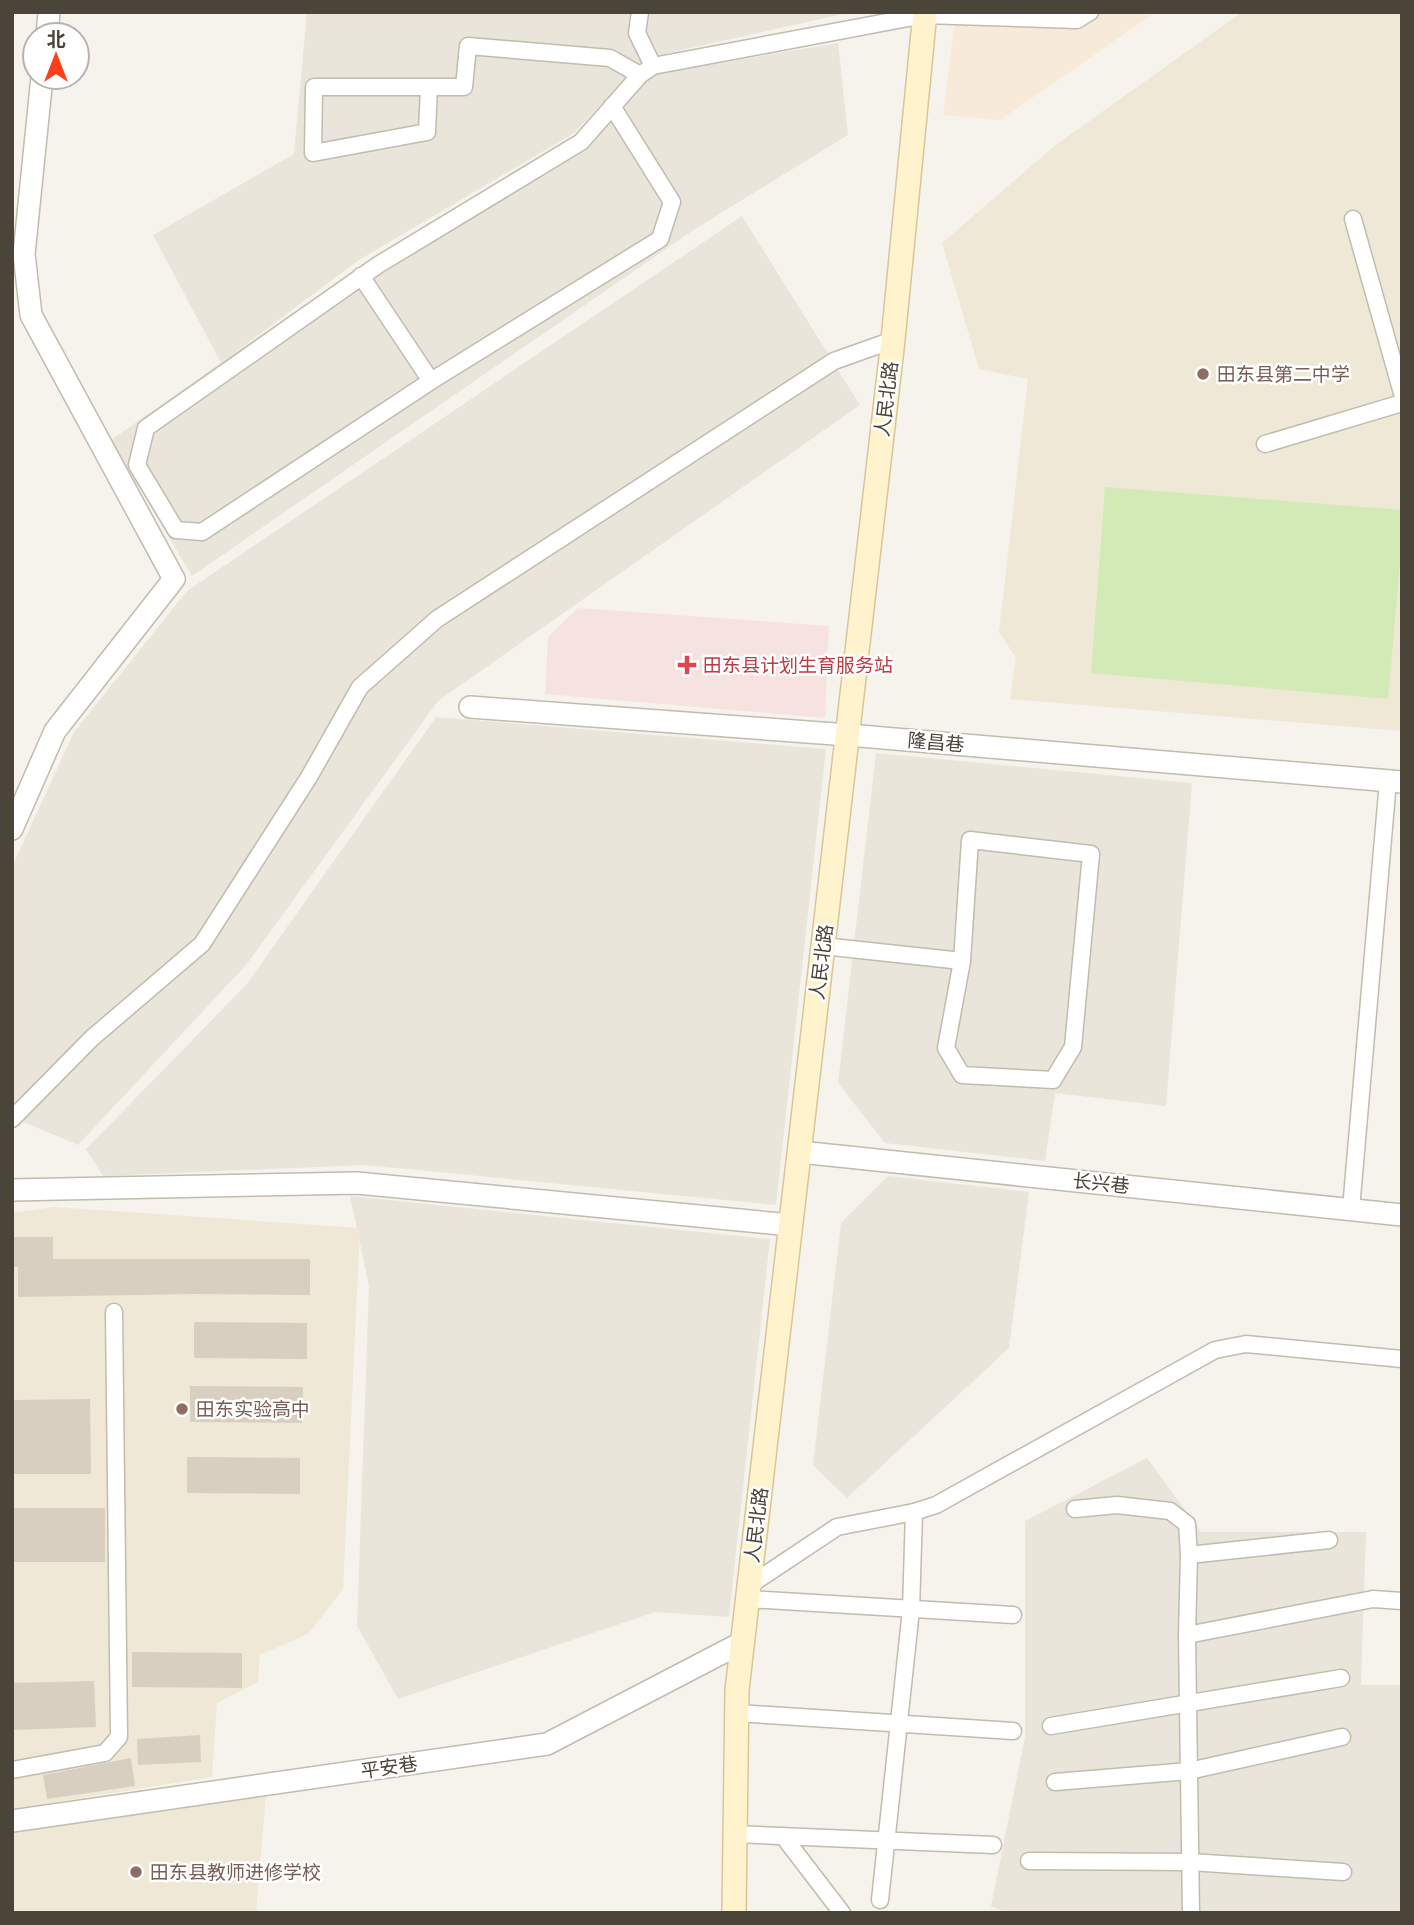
<svg xmlns="http://www.w3.org/2000/svg" width="1414" height="1925" font-family="'IBM Plex Sans','Noto Sans SC',sans-serif">
<rect width="100%" height="100%" fill="#f6f3ec"/>
<g fill="#eae5da">
<path d="M307 12H852L646 58 574 133 359 260 229 357 343 278 579 137 649 75 838 43 848 135 695 229 192 576 111 440 221 363 153 235 294 154Z"/>
<path d="M742 216 860 405 438 701 246 965 78 1145 12 1117V867L74 732 187 591Z"/>
<path d="M436 717 826 749 776 1205 365 1165 103 1176 86 1149 246 985Z"/>
<path d="M876 753 1192 783 1166 1106 1055 1093 1045 1161 885 1143 838 1083Z"/>
<path d="M888 1176 1029 1192 1009 1348 847 1498 813 1465 841 1223Z"/>
<path d="M350 1196 770 1239 729 1617 655 1612 398 1699 357 1626 369 1286Z"/>
<path d="M1147 1458 1201 1532H1366L1361 1685H1402V1913H1007L991 1906 1025 1737V1521Z"/>
</g>
<path fill="#f7ead8" d="M956 12H1156L1000 120 943 115Z"/>
<g fill="#efe8d6">
<path d="M1242 12H1402V731L1010 699 1016 658 999 632 1028 379 979 369 942 243 1057 144Z"/>
<path d="M55 1207 360 1228 343 1589 308 1634 260 1655 258 1682 217 1703 212 1777 12 1809V1213Z"/>
<path d="M266 1794 256 1913H12V1830Z"/>
</g>
<path fill="#f6e3e0" d="M578 608 829 626 825 718 545 694 548 637Z"/>
<path fill="#d2eab5" d="M1105 487 1402 510V540L1388 699 1091 673Z"/>
<g fill="#d8cfc1">
<path d="M12 1237H53V1259H310V1295L193 1294 18 1297V1267H12Z"/>
<path d="M194 1322 307 1323V1359L194 1358Z"/>
<path d="M190 1386 303 1387 302 1423 190 1422Z"/>
<path d="M90 1399 91 1474H12V1400Z"/>
<path d="M187 1457 300 1458V1494L187 1493Z"/>
<rect x="12" y="1508" width="93" height="54"/>
<path d="M132 1652 242 1653V1688L132 1687Z"/>
<path d="M94 1681 96 1727 12 1730V1683Z"/>
<path d="M200 1735 201 1762 138 1765 137 1739Z"/>
<path d="M131 1758 135 1786 47 1799 43 1775Z"/>
</g>
<g fill="none" stroke-linecap="round" stroke-linejoin="round">
<defs>
<g id="minor">
<path d="M640 12 637 33 653 66"/>
<path d="M429 87 427 132 313 153 314 87H464L468 46 610 58 640 75"/>
<path d="M612 106 672 202 660 239 431 381 202 532 176 530 137 465 146 428 378 265 581 142 640 75 653 66 924 15 1077 20 1090 12"/>
<path d="M1353 219 1402 393"/>
<path d="M361 276 431 381"/>
<path d="M1265 444 1402 403"/>
<path d="M823 946 962 961 970 840 1091 854 1073 1047 1053 1080 962 1075 946 1048 962 961"/>
<path d="M12 1119 92 1038 202 944 309 777 360 687 437 619 834 361 893 340"/>
<path d="M1351 1209 1388 781"/>
<path d="M1075 1509 1117 1505 1170 1511 1187 1524 1189 1555 1187 1635"/>
<path d="M1189 1555 1329 1540"/>
<path d="M750 1585 837 1527 914 1512 936 1505 1215 1350 1246 1344 1402 1359"/>
<path d="M748 1599 1013 1615"/>
<path d="M737 1713 1013 1731"/>
<path d="M1051 1726 1341 1678"/>
<path d="M12 1770 105 1753 119 1737 114 1312"/>
<path d="M1055 1782 1189 1771 1342 1737"/>
<path d="M735 1834 993 1845"/>
<path d="M783 1836 842 1913"/>
<path d="M1029 1861 1190 1862 1343 1872"/>
<path d="M880 1900 911 1610 914 1512"/>
<path d="M1191 1913 1187 1635 1373 1599 1402 1601"/>
</g>
<g id="tertiary">
<path d="M47 35 49 12"/>
<path d="M470 707 848 735 1402 782"/>
<path d="M12 829 55 731 174 579 31 315 24 254 42 77"/>
<path d="M800 1152 1402 1215"/>
<path d="M12 1190 357 1183 791 1225"/>
<path d="M12 1821 547 1744 743 1642"/>
</g>
<path id="secondary" d="M734 1913 737 1690 893 340 925 12"/>
</defs>
<use href="#minor" stroke="#c2bbae" stroke-width="19"/>
<use href="#tertiary" stroke="#c2bbae" stroke-width="24"/>
<use href="#secondary" stroke="#d6c79b" stroke-width="26"/>
<use href="#minor" stroke="#fff" stroke-width="16"/>
<use href="#tertiary" stroke="#fff" stroke-width="21"/>
<use href="#secondary" stroke="#fff3cd" stroke-width="23"/>
</g>
<g fill="#8d6e63" stroke="#fff" stroke-width="2.5">
<circle cx="1203" cy="374" r="7"/>
<circle cx="182" cy="1409" r="7"/>
<circle cx="136" cy="1872" r="7"/>
</g>
<path fill="#e0444e" stroke="#fff" stroke-width="2.5" d="M683.5 654.5h7v7h7v7h-7v7h-7v-7h-7v-7h7z"/>
<g text-anchor="middle" dominant-baseline="central" stroke-width="5" stroke-linejoin="round" paint-order="stroke">
<g font-size="19" fill="#785e54" stroke="#fff" text-anchor="start">
<text x="1217" y="374">田东县第二中学</text>
<text x="196" y="1409">田东实验高中</text>
<text x="150" y="1872">田东县教师进修学校</text>
</g>
<g font-size="19" fill="#4b4439" stroke="#fff">
<text transform="translate(886 399) rotate(-83)">人民北路</text>
<text transform="translate(936 742) rotate(5)">隆昌巷</text>
<text transform="translate(821 962) rotate(-83)">人民北路</text>
<text transform="translate(1101 1183) rotate(6)">长兴巷</text>
<text transform="translate(756 1525) rotate(-83)">人民北路</text>
<text transform="translate(389 1767) rotate(-8)">平安巷</text>
</g>
<g font-size="19" fill="#be3a42" stroke="#fff" text-anchor="start">
<text x="703" y="665">田东县计划生育服务站</text>
</g>
</g>
<rect width="1414" height="1925" fill="none" stroke="#4b4439" stroke-width="28"/>
<g transform="translate(56 56)"><circle r="33" fill="#ffffff" stroke="#b7b4b0" stroke-width="2"/>
<path d="M0-5L12 26L0 18L-12 26Z" fill="#fc3f1d"/>
<text y="-10" font-size="19" font-weight="bold" text-anchor="middle" fill="#4b4439">北</text>
</g>
</svg>
